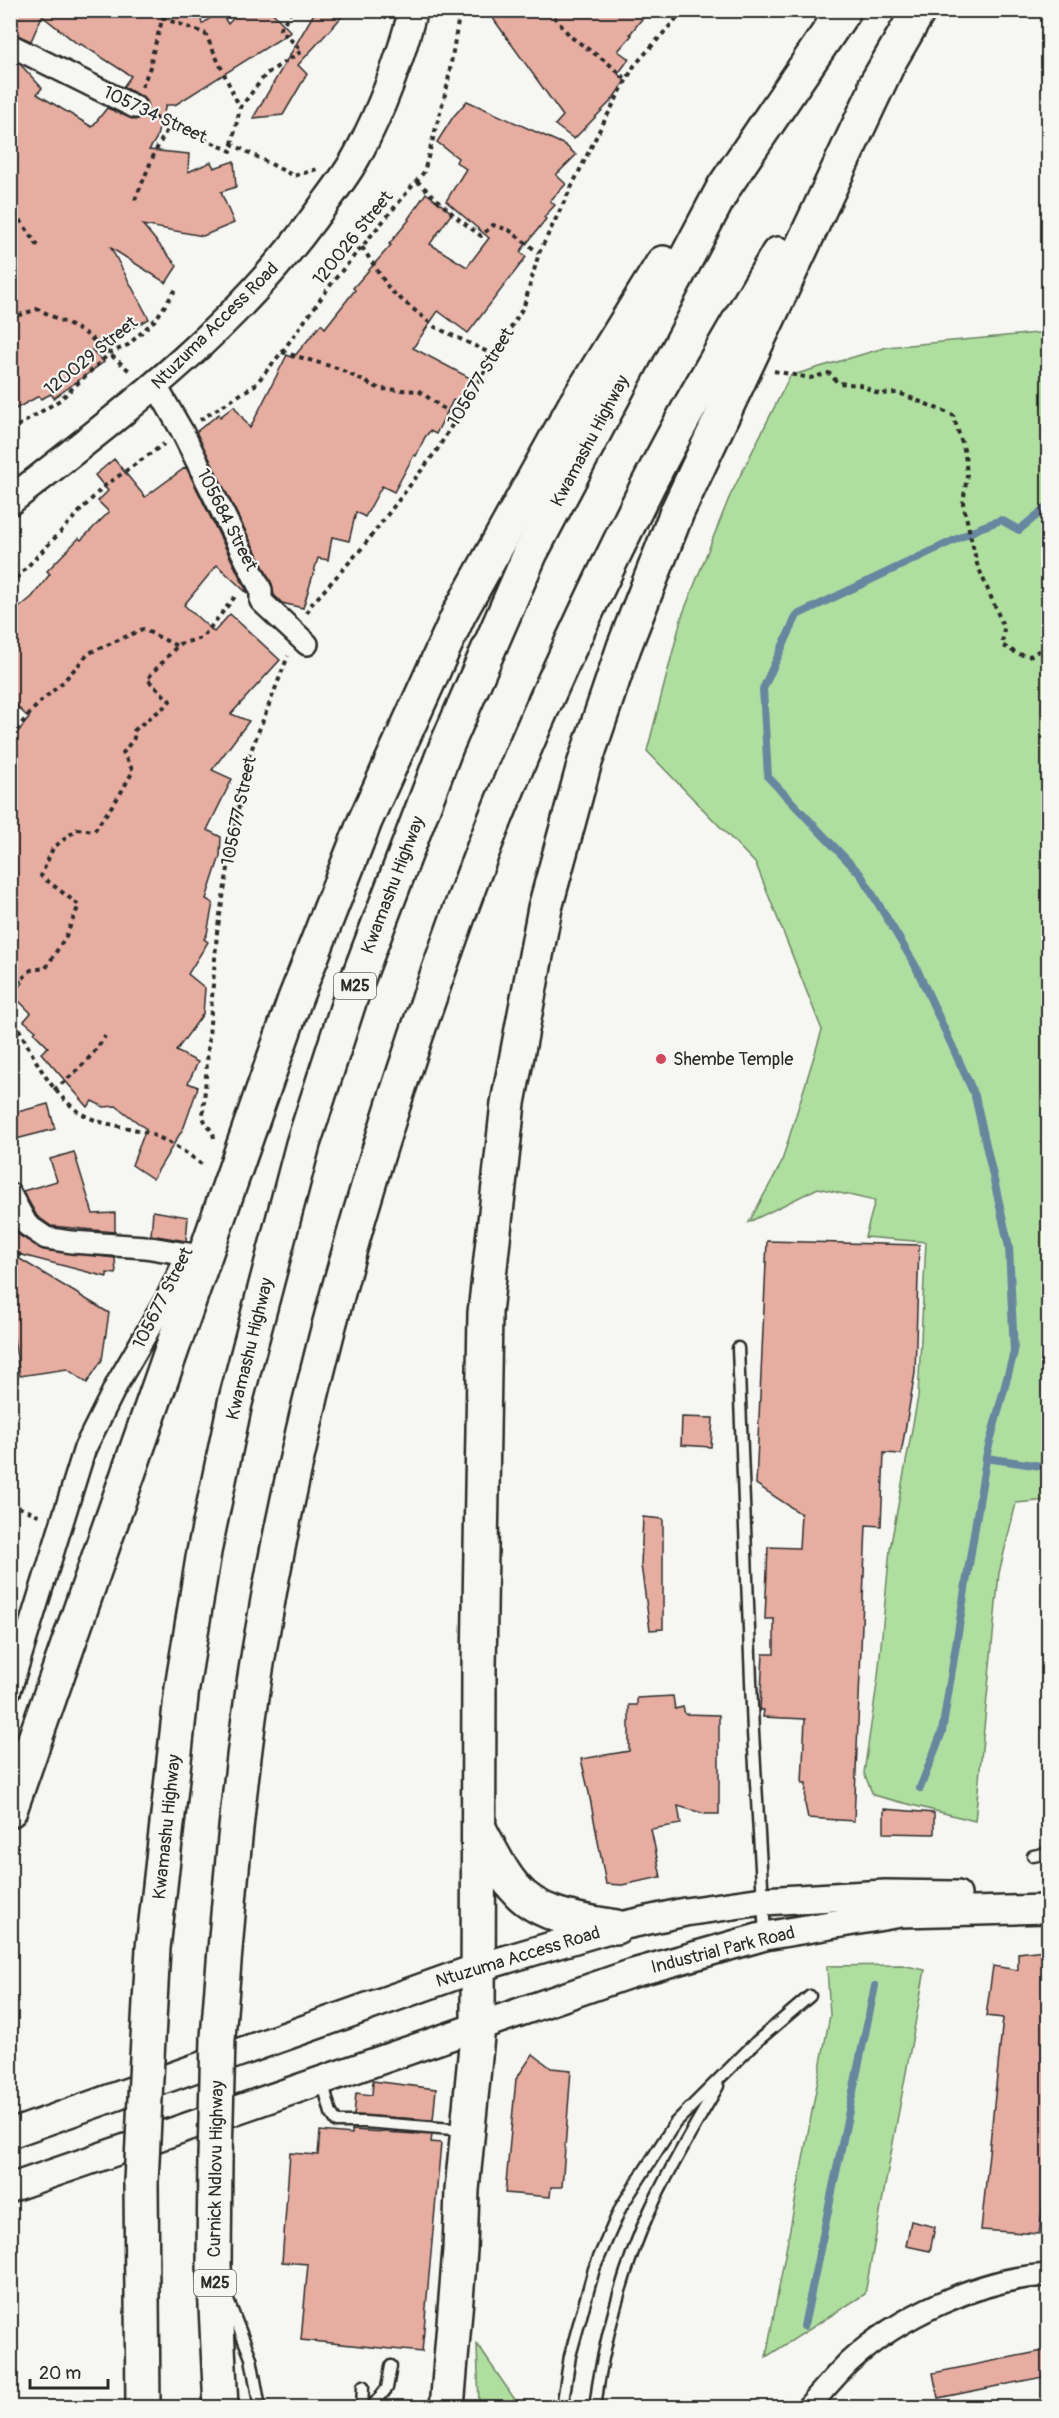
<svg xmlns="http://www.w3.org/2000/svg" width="1059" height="2418" font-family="Pangolin,sans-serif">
<rect width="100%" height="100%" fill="#f6f6f2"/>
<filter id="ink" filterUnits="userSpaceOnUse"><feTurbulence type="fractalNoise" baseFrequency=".0167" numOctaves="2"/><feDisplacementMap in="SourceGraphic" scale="12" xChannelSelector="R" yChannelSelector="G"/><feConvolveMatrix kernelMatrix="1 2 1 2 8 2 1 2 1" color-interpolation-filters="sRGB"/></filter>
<g filter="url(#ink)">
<g fill="#afdf9f" stroke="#6d8565" stroke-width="1.5">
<path d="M1048 326V1500L1016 1503 999 1573 975 1821 873 1795 864 1773 878 1677 890 1549 918 1397 926 1242 865 1237 875 1201 818 1188 749 1222 781 1164 822 1030 756 864 647 751 682 616 729 498 790 376 887 347 1048 332Z"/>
<path d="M902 1965 925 1970 865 2294 766 2357 830 2015 827 1966Z"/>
<path d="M477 2344 520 2407H479Z"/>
</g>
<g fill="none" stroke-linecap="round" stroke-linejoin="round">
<g stroke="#68869f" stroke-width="8">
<path d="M986 1458 1048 1467"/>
<path d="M920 1788 942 1732 987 1453 1014 1352 1009 1247 975 1096 915 965 861 875 768 777 763 689 797 615 982 527 1001 520 1019 530 1048 506"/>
<path d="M804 2326 875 1986"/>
</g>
</g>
<g fill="#e6ada0" stroke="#2b2b2b" stroke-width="1.5">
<path d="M17 10H199L202 24 220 11 228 24 241 10H270L291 32 175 105H166L156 139 149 150 189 154 188 172 211 162 214 168 234 161 236 187 221 192 234 223 203 236 143 225 177 266 166 283 111 248 149 319 92 350 104 362 54 398 51 394 41 399 39 396 10 412V59L20 64 42 88 37 94 92 127 107 108 135 120 142 117 148 107 146 100 141 96 123 87 131 76 81 44 79 45 42 16 31 41 10 32V25Z"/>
<path d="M316 10H348L298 65 307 74 283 115 253 118Z"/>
<path d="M487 10H649L630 34 632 35 618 51 629 59 618 74 625 81 612 100 574 139 555 125 563 116Z"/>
<path d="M467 101 565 145 576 155 556 175 566 184 550 201 555 205 544 217 546 219 520 252 526 257 468 333 438 311 413 348 470 378 458 403 453 400 436 434 430 431 425 437 416 456 414 455 394 492 382 486 365 517 356 512 349 541 332 537 328 560 318 558 303 608 282 603 274 595 272 584 196 432 219 414 220 417 234 406 250 428 287 355 293 358 321 324 325 328 355 290 353 288 391 245 389 244 409 220 408 219 426 193 452 213 430 244 467 267 489 238 446 201 466 169 456 162 458 158 437 142 453 117Z"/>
<path d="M114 459 145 497 186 467 248 594 217 565 184 605 214 632 230 614 280 660 231 714 249 721 212 770 232 779 207 830 221 837 220 856 206 899 213 903 207 934 204 939 208 942 188 974 205 988 203 1014 176 1051 198 1062 188 1083 198 1087 184 1127 153 1179 132 1165 146 1129 116 1106 104 1107 92 1101 88 1107 41 1053 48 1047 34 1033 36 1031 24 1021 31 1013 12 994 23 983 10 972V742L29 718 10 700V615L32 597 50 574 47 571 79 538 81 540 109 512 98 501 108 491 95 475Z"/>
<path d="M48 1104 55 1129 16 1139 10 1114Z"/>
<path d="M74 1152 93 1214 115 1213V1232L51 1226 37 1216 23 1191 57 1181 50 1159Z"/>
<path d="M153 1211 188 1217 186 1241 151 1235Z"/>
<path d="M10 1221 20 1236 44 1250 115 1258 116 1274 107 1273V1277L10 1252Z"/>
<path d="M767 1241 919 1245 915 1373 901 1454 884 1453 881 1526 866 1525 854 1821 808 1818 805 1804 806 1783H802L805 1719 763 1717 764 1710H760L763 1654H774V1619H765L768 1547 799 1548 801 1514 756 1484Z"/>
<path d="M10 1253 109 1313 102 1360 87 1383 67 1369 20 1376 10 1315Z"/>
<path d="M682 1417 713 1418 711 1447 681 1445Z"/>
<path d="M643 1517 663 1519V1629L650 1630 641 1565Z"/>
<path d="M673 1696 675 1709 683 1707 685 1714 719 1715V1814H705L678 1806 681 1824 651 1829 661 1877 622 1885 606 1884 589 1793 581 1759 629 1751V1705H637V1698Z"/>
<path d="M884 1809 934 1813V1834L884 1833Z"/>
<path d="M1044 1950 1043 1974 1048 1975V2166L1039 2234 981 2230 1003 2018 986 2016 993 1966 1018 1970V1953Z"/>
<path d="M533 2054 551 2068 571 2070 562 2187H551L550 2197 505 2193 516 2079Z"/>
<path d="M373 2081 436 2089 433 2120 354 2115 356 2093 372 2095Z"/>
<path d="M352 2130 432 2135 431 2142 441 2143 422 2352 301 2340 308 2264 282 2262 290 2153 318 2155 320 2131 352 2134Z"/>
<path d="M911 2221 935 2227 930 2251 906 2246Z"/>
<path d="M1048 2350V2376L938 2398 933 2373Z"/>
</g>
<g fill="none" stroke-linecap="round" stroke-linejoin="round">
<defs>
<g id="service">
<path d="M738 1348 753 1732 765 1935"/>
<path d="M1033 1856 1048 1853"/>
<path d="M322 2080 331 2113 337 2122H365L465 2130"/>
<path d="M227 2298 251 2358 260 2408"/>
<path d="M362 2408 363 2386"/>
<path d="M371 2408 387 2388 391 2366"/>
<path d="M562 2408 570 2356 594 2269 621 2207 675 2123 756 2042 810 1996"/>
<path d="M595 2408C602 2346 624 2266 650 2210 670 2167 695 2126 718 2086"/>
</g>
<g id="minor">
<path d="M10 45 135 107"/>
<path d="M156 386 182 431 261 590V601L307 644"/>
<path d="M10 1194 27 1225 46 1238 71 1242 145 1247 199 1256"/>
<path d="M10 1690 85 1448 118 1382 167 1298 188 1254"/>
<path d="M807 2408C821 2393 834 2377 848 2363 897 2317 981 2278 1048 2275"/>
</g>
<g id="tertiary">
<path d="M10 501C121 414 230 333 314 218 329 197 346 177 358 154 382 109 400 60 413 10"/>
<path d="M10 2134 477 1968 616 1927 685 1912 763 1901 885 1894 957 1895"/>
<path d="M10 2188 630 1974 765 1936 901 1913 1048 1909"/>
</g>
<g id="primary">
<path d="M876 84 919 10"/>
<path d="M10 1810 295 999 365 821 459 614 575 405 663 263"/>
<path d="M481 1832C491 1851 500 1871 514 1887 538 1917 582 1921 616 1927"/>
<path d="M218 2038C228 1909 238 1779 259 1651 294 1442 348 1237 416 1036 444 955 472 874 505 795 548 690 597 587 648 485 688 406 734 330 778 254"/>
<path d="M147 2057 153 1948 167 1824 182 1688 204 1552 235 1403 303 1144 349 1002 446 747 531 552 724 187 844 10"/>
<path d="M215 2158 214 2265 221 2408"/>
<path d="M141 2182 143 2408"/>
<path d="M447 2408 460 2250 462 2190 478 2026 479 1668 485 1313 508 1103 545 908 584 765 624 647 677 512 887 66"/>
</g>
</defs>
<use href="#service" stroke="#2b2b2b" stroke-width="15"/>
<use href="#minor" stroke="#2b2b2b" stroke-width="26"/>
<use href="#tertiary" stroke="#2b2b2b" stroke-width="32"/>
<use href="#primary" stroke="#2b2b2b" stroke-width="38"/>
<g stroke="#2b2b2b" stroke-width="4" stroke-dasharray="4.5 4.5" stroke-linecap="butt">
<path d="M548 10 571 37 608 63 627 80"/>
<path d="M162 18 205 33 240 108"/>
<path d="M142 87 152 62 151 59 165 10"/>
<path d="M154 117 231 151 232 144 294 176 317 169"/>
<path d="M232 144 240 108 266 74 302 51 280 29 292 10"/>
<path d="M417 181 456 217 481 236 493 225 509 230 539 253"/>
<path d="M135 200 155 152 170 124"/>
<path d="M10 205 38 246"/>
<path d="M362 247 390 290 435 327 494 355"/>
<path d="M10 318 38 309 85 333 132 373"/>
<path d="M282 352 337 368 380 389 419 391 457 418"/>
<path d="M774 371 810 378 829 373 838 383 860 385 879 394 899 393 953 415 965 453 967 476 963 503 977 564 1004 628 1002 645 1018 654 1030 656 1042 649 1048 650"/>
<path d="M200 420 255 385 282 352 335 279 424 172 447 87 460 10"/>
<path d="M10 431 60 400 110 353 128 345 156 319 176 289"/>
<path d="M10 585 103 487 164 444"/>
<path d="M307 613 311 605 362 548 437 450 524 306 539 253 599 131 634 66 684 10"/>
<path d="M10 737 38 704 63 682 89 653 143 629 177 646"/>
<path d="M10 991 31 970 46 968 66 936 79 905 41 876 53 848 77 829 94 831 119 796 133 771 123 753 134 738V731C146 719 159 713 170 701L147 679 179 644 202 638 237 594"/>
<path d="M10 1013C32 1051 51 1103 95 1120 111 1126 129 1127 145 1132 166 1139 188 1153 205 1167"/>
<path d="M54 1090C74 1074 92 1058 105 1036"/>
<path d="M214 1138C213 1129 204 1125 203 1115L217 932 244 776 247 761 288 656"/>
<path d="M10 1261 25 1251"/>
<path d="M10 1504 41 1516"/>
</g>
<use href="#service" stroke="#f6f6f2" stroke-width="10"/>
<use href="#minor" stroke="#f6f6f2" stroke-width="21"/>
<use href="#tertiary" stroke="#f6f6f2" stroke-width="27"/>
<use href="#primary" stroke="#f6f6f2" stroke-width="33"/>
<defs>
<g id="primary-bridge">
<path d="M215 2158 218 2038"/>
<path d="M141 2182 147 2057"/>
</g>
</defs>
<use href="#primary-bridge" stroke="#2b2b2b" stroke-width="38" stroke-linecap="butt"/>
<use href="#primary-bridge" stroke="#f6f6f2" stroke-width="33"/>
</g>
</g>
<circle fill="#d1495b" stroke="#f6f6f2" stroke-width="2" cx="661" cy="1059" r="6"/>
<g text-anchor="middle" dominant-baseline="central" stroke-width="4.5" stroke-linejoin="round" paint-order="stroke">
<g fill="#f6f6f2" stroke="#686867" stroke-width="1.5">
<rect x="334" y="973" width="42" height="26" rx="4.5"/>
<rect x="194" y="2270" width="42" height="26" rx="4.5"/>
</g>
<g font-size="16" font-weight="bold" fill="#2b2b2b">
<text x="355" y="986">M25</text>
<text x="215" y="2283">M25</text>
</g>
<g font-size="18" fill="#2b2b2b" stroke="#f6f6f2">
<text transform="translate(155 115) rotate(25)">105734 Street</text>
<text transform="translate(353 238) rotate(-51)">120026 Street</text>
<text transform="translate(215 326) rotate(-45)">Ntuzuma Access Road</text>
<text transform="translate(91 356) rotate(-39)">120029 Street</text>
<text transform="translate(481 377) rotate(-59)">105677 Street</text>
<text transform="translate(590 441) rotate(-62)">Kwamashu Highway</text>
<text transform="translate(227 520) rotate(63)">105684 Street</text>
<text transform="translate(239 811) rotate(-78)">105677 Street</text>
<text transform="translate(393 885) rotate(-69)">Kwamashu Highway</text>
<text transform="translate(163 1298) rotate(-63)">105677 Street</text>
<text transform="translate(250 1349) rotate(-76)">Kwamashu Highway</text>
<text transform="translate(167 1827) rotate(-84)">Kwamashu Highway</text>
<text transform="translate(723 1950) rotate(-14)">Industrial Park Road</text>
<text transform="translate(518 1957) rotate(-17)">Ntuzuma Access Road</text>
<text transform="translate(216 2169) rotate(-89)">Curnick Ndlovu Highway</text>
</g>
<g font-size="18" fill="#2b2b2b" stroke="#f6f6f2" text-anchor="start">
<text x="673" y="1059">Shembe Temple</text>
</g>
</g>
<rect width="1059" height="2418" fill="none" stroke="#f6f6f2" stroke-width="36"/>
<rect x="18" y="18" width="1023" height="2382" fill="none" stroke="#2b2b2b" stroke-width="2" filter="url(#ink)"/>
<path d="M30 2379v9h78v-9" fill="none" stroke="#2b2b2b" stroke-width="3"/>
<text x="39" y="2379" font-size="18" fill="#2b2b2b" stroke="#f6f6f2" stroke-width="4.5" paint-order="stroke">20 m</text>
</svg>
